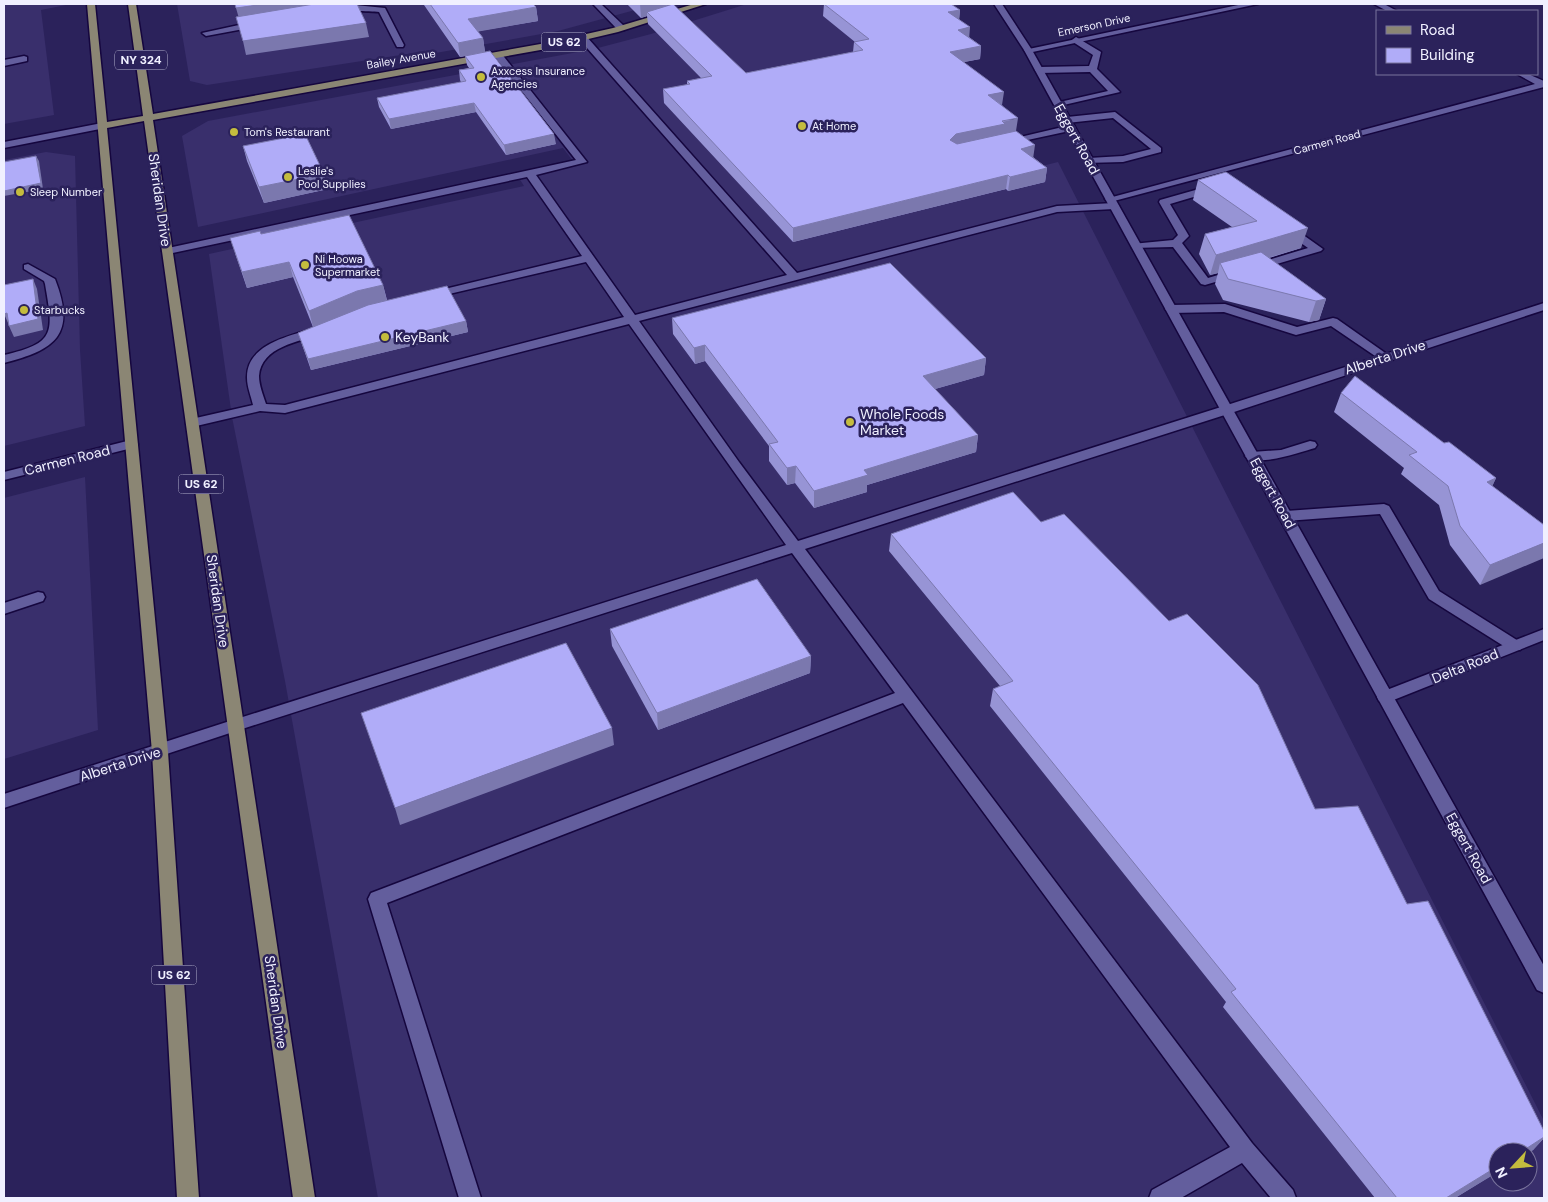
<svg xmlns="http://www.w3.org/2000/svg" width="1548" height="1202" font-family="'DM Sans',sans-serif">
<rect width="100%" height="100%" fill="#2b225b"/>
<g fill="#392f6c" fill-rule="evenodd">
<path d="M4 4H71L41 10 54 115 4 124Z"/>
<path d="M177 4H657L558 31 430 54 420 52 207 85 190 81Z"/>
<path d="M747 4H966L877 21 949 189 1058 162 1544 1121V1198H378L285 681 232 417 209 254 524 186 519 178 576 165 563 148 198 227 182 136 208 121 594 49 651 34ZM1498 1152H1528V1182H1498Z"/>
<path d="M46 152 75 156 80 350 85 426 4 446V160Z"/>
<path d="M85 477 98 730 4 759V498Z"/>
</g>
<g fill="none" stroke-linecap="round" stroke-linejoin="round">
<defs>
<g id="service">
<path d="M593 4H601L624 26V30H618Z"/>
<path d="M355 5 385 8 404 45 403 47H397L379 12C371 11 338 11 335 9Z"/>
<path d="M257 21 260 22V26L206 36 202 33Z"/>
<path d="M583 35 586 36 797 273 1057 206 1114 203 1119 206 1114 209 1057 212 639 321 739 462 798 541 1221 407H1231L1232 410 1231 413 805 549 1252 1143 1293 1190 1296 1198H1271L1242 1163 1181 1198H1149L1152 1190 1230 1147 903 703 387 903 481 1198H459L368 899 371 893 895 693 792 553 236 731 230 729 228 725 230 721 786 545 629 324 285 413 260 411 192 427 187 426 186 423 187 420 253 405C251 396 247 387 247 378 246 344 291 335 317 328L321 329 323 332 321 335C299 341 261 347 259 376 259 385 263 395 266 404L285 405 624 317 586 262 432 298 428 297V293L582 256 527 177 168 254 162 251 168 248 576 160 495 57V53H501L587 162 536 175 635 315 787 275 580 40 579 38Z"/>
<path d="M1076 37 1101 52 1097 69 1120 92 1055 107V103L1108 91 1090 72 1039 73 1035 70 1039 67 1089 66 1093 55 1073 42 1072 40Z"/>
<path d="M24 56 27 57V61L4 66V60Z"/>
<path d="M1115 112 1161 148V152L1123 162 1085 163 1084 161 1089 158 1123 156 1151 149 1113 118 1067 123 1062 120 1067 117Z"/>
<path d="M1071 125 1074 126V130L1004 145 999 142Z"/>
<path d="M1213 185 1218 188 1217 190 1170 204 1189 236 1182 243 1208 278 1308 248 1284 231V227H1292L1323 249 1321 251 1205 285 1201 284 1173 247 1132 248V244L1173 240 1178 235 1159 202 1160 200Z"/>
<path d="M28 264 55 279C77 335 55 350 4 363V355C57 343 53 332 45 284L44 281 24 269V265Z"/>
<path d="M1225 304 1297 327 1333 318 1337 319 1391 357 1389 360H1381L1331 326 1296 335 1224 312 1171 313 1165 309 1171 305Z"/>
<path d="M1310 441 1315 442 1317 445 1315 448C1301 452 1255 468 1245 456L1252 452 1281 450Z"/>
<path d="M1384 504 1389 506 1439 591 1520 642 1523 646 1520 650H1510L1429 599 1380 514 1286 521 1279 516 1286 511Z"/>
<path d="M38 592 43 593 45 597 43 601 4 614V603Z"/>
</g>
<g id="minor">
<path d="M1243 4H1258L1028 53 1024 50Z"/>
<path d="M1374 4H1384L1397 11H1387Z"/>
<path d="M1517 74H1528L1544 81V87L1114 201 1110 202 1105 199 1535 84Z"/>
<path d="M1544 303V310L1231 413 1226 414 1220 410 1221 407Z"/>
<path d="M131 440 138 444 136 447 4 480V472Z"/>
<path d="M1544 629V640L1391 701 1385 703 1379 701 1377 697 1379 693Z"/>
</g>
<g id="tertiary">
<path d="M994 4H1002L1032 50 1544 966V993L1537 990 1024 50Z"/>
<path d="M102 123 107 126 105 128 4 148V142Z"/>
<path d="M236 719 242 721 244 725 242 729 4 808V794Z"/>
</g>
<path id="primary" d="M87 4H95L107 122 143 116 128 4H136L153 114 546 43 613 28 694 4H706L618 32 546 49 153 120 315 1198H293L144 121 107 128 168 752 199 1198H177L152 752Z"/>
</defs>
<use href="#service" stroke="#15063e" stroke-width="3"/>
<use href="#minor" stroke="#15063e" stroke-width="3"/>
<use href="#tertiary" stroke="#15063e" stroke-width="3"/>
<use href="#primary" stroke="#15063e" stroke-width="3"/>
<use href="#service" fill="#635e9d" fill-rule="evenodd"/>
<use href="#minor" fill="#635e9d" fill-rule="evenodd"/>
<use href="#tertiary" fill="#635e9d" fill-rule="evenodd"/>
<use href="#primary" fill="#8b8674" fill-rule="evenodd"/>
</g>
<g fill="#9794d5">
<path d="M424 4H533L536 7 538 21 478 31 483 38 485 52 556 144 506 155 476 112 391 129 379 107 377 98 461 82 460 80 459 70 469 68 467 65 465 56 460 57 424 5Z"/>
<path d="M627 4H667V6L746 73 853 52 854 42H855L823 16 824 4 960 10 959 19 969 37 981 46 980 59 964 62 1002 105 1016 131 1033 157 1047 168 1045 182 1008 191 1006 189 793 242 664 103 663 89 687 85V81L701 78 648 24 647 16 641 18Z"/>
<path d="M243 146 328 189 264 203 247 161Z"/>
<path d="M1198 180 1301 248 1269 258 1326 299 1319 320 1309 322 1223 300 1215 284 1218 273 1210 275 1199 254 1205 234 1232 227 1193 200Z"/>
<path d="M261 234 383 285 387 300 466 321 468 332 311 370 298 333 313 327 293 277 247 288 235 253Z"/>
<path d="M672 318 986 358 984 375 935 389 978 435 976 452 867 485V492L814 508 795 483 787 485 769 461V446L705 361 695 364 673 334Z"/>
<path d="M1341 393 1444 443 1496 478 1492 486 1544 525 1480 585 1450 545 1439 505 1401 474 1404 468 1334 412Z"/>
<path d="M891 534 1315 809 1407 904 1544 1131V1138L1533 1150 1455 1198H1375L1223 1007 1226 1002 990 706 993 689 1000 686 889 551Z"/>
<path d="M610 629 811 656 810 673 658 730 612 646Z"/>
</g>
<g fill="#7b78ae">
<path d="M265 4H334L240 22 236 8Z"/>
<path d="M640 4H667V10L647 12V16L641 18Z"/>
<path d="M536 7 538 21 470 33 468 19Z"/>
<path d="M960 10 959 22 948 12Z"/>
<path d="M366 23 369 37 246 55 243 41Z"/>
<path d="M970 27 969 40 958 30Z"/>
<path d="M483 38 485 52 460 57 458 43Z"/>
<path d="M981 46 980 59 949 65 950 52Z"/>
<path d="M1004 92 1002 105 988 95Z"/>
<path d="M474 103 476 112 391 129 389 119Z"/>
<path d="M1018 118 1016 131 955 148 950 140 956 134Z"/>
<path d="M554 134 556 144 506 155 504 145Z"/>
<path d="M1035 145 1033 159 1021 149Z"/>
<path d="M36 156 39 161 43 189 4 196V191Z"/>
<path d="M1047 168 1045 182 1008 191 1010 177Z"/>
<path d="M324 174 328 189 264 203 259 187Z"/>
<path d="M1008 175 1006 189 793 242V228Z"/>
<path d="M1308 228 1301 248 1224 271 1220 263 1218 273 1210 275 1216 255Z"/>
<path d="M289 262 293 277 247 288 242 272Z"/>
<path d="M33 279 37 289 43 330 14 337 9 326Z"/>
<path d="M383 285 387 301 313 327 309 311 357 291Z"/>
<path d="M1326 299 1319 320 1309 322 1316 301Z"/>
<path d="M7 313 9 325 4 314Z"/>
<path d="M466 321 468 332 311 370 308 359Z"/>
<path d="M705 345V361L695 364 694 348Z"/>
<path d="M986 358 984 375 921 393 923 376Z"/>
<path d="M978 435 976 452 867 485V492L814 508V491L864 470Z"/>
<path d="M796 466 795 483 787 485V468Z"/>
<path d="M1496 478 1487 498V482Z"/>
<path d="M1544 543V558L1480 585 1490 565Z"/>
<path d="M811 656 810 673 658 730 657 713Z"/>
<path d="M612 728 614 745 400 825 395 808Z"/>
<path d="M1544 1137V1138L1533 1150 1528 1153V1152H1521Z"/>
<path d="M1498 1166V1172L1455 1198H1446Z"/>
</g>
<g fill="#b0acf8" stroke="#7b78ae">
<path d="M235 4H265L236 8Z"/>
<path d="M314 4H357L366 23 243 41 236 17Z"/>
<path d="M430 4H533L536 7 468 19 483 38 458 43Z"/>
<path d="M673 4 746 73 863 50 854 42 869 39 824 4H951L960 10 948 12 970 27 958 30 981 46 950 52 1004 92 988 95 1018 118 1002 121 1005 124 956 134 950 140 957 144 1016 131 1035 145 1021 149 1047 168 1010 177 1008 175 793 228 663 89 690 84 687 81 712 76 647 12Z"/>
<path d="M490 51 554 134 504 145 474 103 389 119 377 98 466 81 459 70 474 68 465 56Z"/>
<path d="M305 134 324 174 259 187 243 146Z"/>
<path d="M36 156 41 183 4 191V162Z"/>
<path d="M1226 172 1308 228 1216 255 1205 234 1257 221 1198 180Z"/>
<path d="M349 215 383 285 357 291 309 311 289 262 242 272 230 238 260 231 261 234Z"/>
<path d="M1261 252 1326 299 1316 301 1228 279 1220 263Z"/>
<path d="M890 263 986 358 923 376 978 435 864 470 868 475 814 491 796 466 787 468 769 444 778 442 705 345 694 348 672 318Z"/>
<path d="M33 279 38 319 9 326 7 313 4 314V285Z"/>
<path d="M447 286 466 321 308 359 298 333 368 305Z"/>
<path d="M1355 376 1444 443 1449 442 1496 478 1487 482 1544 525V543L1490 565 1460 526 1448 486 1409 455 1417 452 1341 393Z"/>
<path d="M1013 492 1041 522 1064 514 1169 621 1187 614 1258 685 1315 809 1358 806 1407 904 1428 901 1544 1131V1137L1521 1152H1498V1166L1446 1198H1397L1231 992 1236 989 993 689 1013 681 891 534Z"/>
<path d="M757 579 811 656 657 713 610 629Z"/>
<path d="M566 643 612 728 395 808 361 713Z"/>
</g>
<g fill="#c4bc3e" stroke="#2b225b" stroke-width="2">
<circle cx="481" cy="77" r="5"/>
<circle cx="802" cy="126" r="5"/>
<circle cx="234" cy="132" r="5"/>
<circle cx="288" cy="177" r="5"/>
<circle cx="20" cy="192" r="5"/>
<circle cx="305" cy="265" r="5"/>
<circle cx="24" cy="310" r="5"/>
<circle cx="385" cy="337" r="5"/>
<circle cx="850" cy="422" r="5"/>
</g>
<g text-anchor="middle" dominant-baseline="central" stroke-width="5" stroke-linejoin="round" paint-order="stroke">
<g font-size="11" fill="#f0f0ff" stroke="#2b225b">
<text transform="translate(1094 25) rotate(-12)">Emerson Drive</text>
<text transform="translate(401 59) rotate(-10)">Bailey Avenue</text>
<text transform="translate(1327 142) rotate(-15)">Carmen Road</text>
</g>
<g font-size="11" fill="#f0f0ff" stroke="#2b225b" text-anchor="start">
<text x="491" y="71">Axxcess Insurance<tspan x="491" dy="13">Agencies</tspan></text>
<text x="812" y="126">At Home</text>
<text x="244" y="132">Tom's Restaurant</text>
<text x="298" y="171">Leslie's<tspan x="298" dy="13">Pool Supplies</tspan></text>
<text x="30" y="192">Sleep Number</text>
<text x="315" y="259">Ni Hoowa<tspan x="315" dy="13">Supermarket</tspan></text>
<text x="34" y="310">Starbucks</text>
</g>
<g fill="#2b225b" stroke="#b5b2ce" stroke-width="1">
<rect x="541.5" y="32.5" width="45" height="19" rx="4"/>
<rect x="115" y="50.5" width="52" height="19" rx="4"/>
<rect x="178.5" y="474.5" width="45" height="19" rx="4"/>
<rect x="151.5" y="965.5" width="45" height="19" rx="4"/>
</g>
<g font-size="12" font-weight="bold" fill="#f0f0ff">
<text x="564" y="42">US 62</text>
<text x="141" y="60">NY 324</text>
<text x="201" y="484">US 62</text>
<text x="174" y="975">US 62</text>
</g>
<g font-size="14" fill="#f0f0ff" stroke="#2b225b">
<text transform="translate(1077 139) rotate(61)">Eggert Road</text>
<text transform="translate(160 200) rotate(82)">Sheridan Drive</text>
<text transform="translate(1385 357) rotate(-18)">Alberta Drive</text>
<text transform="translate(67 460) rotate(-14)">Carmen Road</text>
<text transform="translate(1273 493) rotate(61)">Eggert Road</text>
<text transform="translate(218 601) rotate(82)">Sheridan Drive</text>
<text transform="translate(1465 666) rotate(-22)">Delta Road</text>
<text transform="translate(120 764) rotate(-18)">Alberta Drive</text>
<text transform="translate(1469 848) rotate(61)">Eggert Road</text>
<text transform="translate(276 1002) rotate(82)">Sheridan Drive</text>
</g>
<g font-size="14" fill="#f0f0ff" stroke="#2b225b" text-anchor="start">
<text x="395" y="337">KeyBank</text>
<text x="860" y="414">Whole Foods<tspan x="860" dy="16">Market</tspan></text>
</g>
</g>
<rect width="1548" height="1202" fill="none" stroke="#f0f0ff" stroke-width="10"/>
<rect x="1376" y="10" width="162" height="65" fill="#2b225b" stroke="#7a749d"/>
<rect x="1386" y="26" width="25" height="8" fill="#8b8674" stroke="#7a749d"/>
<text x="1420" y="35" font-size="15" fill="#f0f0ff">Road</text>
<rect x="1386" y="48" width="25" height="15" fill="#b0acf8" stroke="#7a749d"/>
<text x="1420" y="60" font-size="15" fill="#f0f0ff">Building</text>
<g transform="translate(1513 1167) rotate(244)"><circle r="24" fill="#2b225b" stroke="#7a749d"/>
<path d="M0-4L9 19L0 12L-9 19Z" fill="#c4bc3e"/>
<text y="-8" font-size="14" font-weight="bold" text-anchor="middle" fill="#f0f0ff">N</text>
</g>
</svg>
